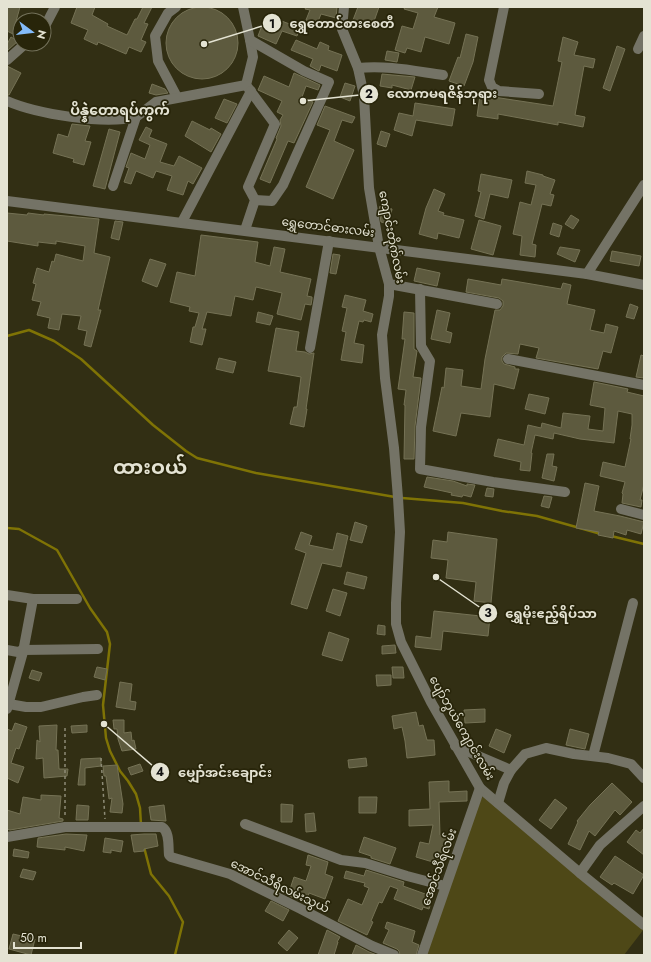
<svg xmlns="http://www.w3.org/2000/svg" width="651" height="962" font-family="Jost,'Noto Sans Myanmar',sans-serif">
<rect width="100%" height="100%" fill="#322f14"/>
<path fill="#4e4817" d="M483 796 644 929 624 955H426L477 806Z"/>
<g fill="none" stroke-linecap="round" stroke-linejoin="round">
<g stroke="#7f7305" stroke-width="2.5">
<path d="M7 336 29 330 54 341 81 359 153 425 186 451 197 458 256 473 395 497"/>
<path d="M402 498 463 503 502 511 537 516 601 534"/>
<path d="M7 528 19 529 57 550 90 608 107 632 110 644 103 705 106 738 110 751 120 771 128 781 136 794 140 808 141 825"/>
<path d="M611 536 644 544"/>
<path d="M144 847 151 874 169 896 183 922 175 955"/>
</g>
</g>
<g fill="#5d5a3e" stroke="#757255">
<path d="M7 7H20L15 25 20 27 17 36 7 31Z"/>
<path d="M77 7H95L92 15 108 24 107 26 127 35 135 19H137L143 7H152L144 23 148 24 141 40 146 42 141 52 129 47 126 54 98 42 97 45 84 39 88 30 71 23Z"/>
<path d="M306 7H337L336 18 321 14 317 24 306 20 310 10 305 9Z"/>
<path d="M358 7H379L372 27 353 20Z"/>
<path d="M405 7H438L434 17 455 23 449 44 425 37 421 52 407 48 405 53 395 50 402 26 413 29 418 13 404 9Z"/>
<circle cx="202" cy="43" r="36"/>
<path d="M266 15 300 28 297 36 282 31 276 44 258 36Z"/>
<path d="M466 34 478 37 473 62 464 86 449 81 458 57 460 58Z"/>
<path d="M11 37 18 41 8 50 7 49V44Z"/>
<path d="M563 37 578 42 574 55 595 59 593 68 584 66 575 115 585 117 583 127 558 122V125L498 114V119L477 116 480 95 553 106 562 62 558 61Z"/>
<path d="M296 40 317 49 320 42 329 46 328 50 342 55 337 71 321 65 319 71 310 66 313 59 291 50Z"/>
<path d="M617 46 625 49 610 91 603 88Z"/>
<path d="M387 51 399 53 397 62 385 60Z"/>
<path d="M7 66 21 73 9 95H7Z"/>
<path d="M294 73 320 85 318 90 306 86 302 97 313 102 294 143 288 141 270 183 260 179 277 139 276 138 281 126 280 120 283 115 277 112 282 101 258 90 264 76 289 87Z"/>
<path d="M382 74 415 77 411 90 392 85V88L380 86Z"/>
<path d="M345 83 355 86 350 101 340 97Z"/>
<path d="M152 84 165 89 168 93 156 95 149 93Z"/>
<path d="M224 99 237 104 227 123 215 118Z"/>
<path d="M415 103 455 109 452 126 416 120 412 136 394 130 399 113 413 116Z"/>
<path d="M325 106 355 117 352 123 342 120 334 141 354 150 333 199 306 187 330 130 317 125Z"/>
<path d="M192 121 210 130 211 128 221 134 211 152 185 136Z"/>
<path d="M72 124 90 126 85 141 91 142 84 165 73 162 74 159 53 153 58 134 68 137Z"/>
<path d="M146 127 152 130 149 137 167 144 160 162 174 166 179 156 202 168 193 184 188 181 183 195 167 190 172 176 156 171 153 178 136 171 131 184 124 182 129 168 126 167 131 153 145 159 150 145 139 140Z"/>
<path d="M109 129 120 132 105 189 93 186Z"/>
<path d="M381 131 390 134 386 147 377 144Z"/>
<path d="M527 171 543 175V176L555 180 550 194 554 195 551 206 542 204 532 244 536 245 535 257 520 255 522 236 513 234 520 202 531 205 536 185 525 183Z"/>
<path d="M481 174 512 180 508 198 490 194 484 219 475 216 481 192 478 191Z"/>
<path d="M434 189 445 194 438 211 444 213 443 215 464 220 459 238 438 233 437 239 419 234 426 208Z"/>
<path d="M380 206 392 209 389 224 381 222 379 210Z"/>
<path d="M7 213 27 215 28 213 44 215V214L99 219 94 253 110 257 98 310H101L91 347 84 345 87 331 78 329 81 316 62 314 59 330 48 328 50 318 37 315 41 302 32 300 36 284 33 283 37 268 49 272 52 261 54 262 56 254 83 261 85 246 56 241V244L38 242V246L7 241Z"/>
<path d="M571 215 579 220 573 229 565 224Z"/>
<path d="M479 220 501 226 493 255 471 249Z"/>
<path d="M115 221 123 222 119 240 111 238Z"/>
<path d="M553 223 562 226 559 237 550 234Z"/>
<path d="M201 235 258 242 255 262 270 266 274 247 285 249 280 272 311 279 307 296 312 297V299L311 305 305 304 301 320 277 314 282 293 256 287 253 300 235 296 231 316 207 312 202 329H206L202 345 190 342 193 327H195L199 313 189 311 190 307 170 302 177 272 195 276Z"/>
<path d="M560 247 580 250 575 262 557 254Z"/>
<path d="M612 251 641 256 639 266 610 261Z"/>
<path d="M333 254 340 255 336 274 330 273Z"/>
<path d="M150 259 166 264 157 287 142 281Z"/>
<path d="M417 268 440 273 437 286 414 281Z"/>
<path d="M468 279 501 285 502 279 561 289 563 283 571 285 567 304 595 310 590 330 604 333 606 324 618 327 611 353 603 351 598 369 536 358 539 348 520 344 518 354 506 353 502 357V361L504 364 515 367V369H519L514 389 494 384 490 417 461 413 456 436 433 431 442 387 444 388 446 368 463 370 461 386 481 389 485 359 495 310H500L503 306V301L499 298 466 292Z"/>
<path d="M345 295 366 300 363 311 373 314 371 322 364 320 363 322 359 321 354 343 364 345 362 363 341 360 346 332 342 331 347 308 342 307Z"/>
<path d="M630 304 638 307 634 319 626 317Z"/>
<path d="M437 310 450 313 446 331 452 333 450 343 431 339Z"/>
<path d="M258 312 273 316 270 325 256 322Z"/>
<path d="M404 312 414 313V349L417 351 413 377 421 378 415 426 414 459H404L405 405H404L406 390 398 389 405 339H402Z"/>
<path d="M276 328 299 332 296 351 305 352 309 354 314 353 306 409H307L304 427 290 424 294 407H297L301 377 268 371Z"/>
<path d="M641 355 644 356V378L636 377Z"/>
<path d="M219 358 236 362 233 373 216 369Z"/>
<path d="M594 382 628 389 627 392 644 396V484L640 500H642L641 507 622 503 623 494 622 493 625 482 600 476 603 462 625 467 631 439H630L632 425V414L618 411 614 443 580 439 554 433 553 439 535 435 531 453H532L530 471 520 470 521 462 494 456 498 439 524 445 528 425 541 428 542 423 561 428 563 413 590 416 588 429 603 431 605 408 590 405Z"/>
<path d="M529 394 549 398 545 414 525 409Z"/>
<path d="M547 454H554L552 466 557 467 554 481 542 478Z"/>
<path d="M427 477 453 481 467 486V484L475 485 471 497 463 495 462 497 451 495 452 493 443 491 424 487Z"/>
<path d="M585 483 599 486 594 511 620 516 644 522 641 534 627 530 626 535 614 531 613 538 598 535 599 532 576 528Z"/>
<path d="M487 488 494 489 493 497 485 496Z"/>
<path d="M544 496 552 497 549 508 541 506Z"/>
<path d="M355 522 367 526 362 543 350 540Z"/>
<path d="M301 532 312 536 309 545 333 550 337 533 348 536 341 567 322 563 307 609 291 604 306 553 295 549Z"/>
<path d="M448 532 497 539 491 603 474 601 476 582 446 578 448 560 431 558 433 540 447 542Z"/>
<path d="M347 572 367 577 364 589 344 584Z"/>
<path d="M333 589 347 593 340 616 326 611Z"/>
<path d="M434 611 490 617 488 636 443 631 441 650 415 647 416 636 431 638Z"/>
<path d="M378 625 385 626V635L377 634Z"/>
<path d="M329 632 349 639 342 661 322 655Z"/>
<path d="M395 645 396 653 382 654V646Z"/>
<path d="M97 667 107 669 105 680 94 677Z"/>
<path d="M392 667H403L404 678H393Z"/>
<path d="M32 670 42 673 39 681 29 678Z"/>
<path d="M376 675H391V685L377 686Z"/>
<path d="M120 682 132 684 130 701 136 702 135 710 116 707Z"/>
<path d="M485 709V722L465 723 464 710Z"/>
<path d="M416 712 419 726 423 725 427 740H434L435 755 407 758 405 741 402 727 394 729 392 716Z"/>
<path d="M113 720H124V733L131 732 132 741 134 740 136 749 122 751 118 739 117 729H114Z"/>
<path d="M15 723 27 727 19 749 16 748 11 763 24 767 18 783 7 778V729L12 731Z"/>
<path d="M57 725 56 750H58L59 769H68L67 776 44 778 43 758 36 759 37 740 40 742 39 726Z"/>
<path d="M87 725V732L72 733 71 726Z"/>
<path d="M496 729 511 735 504 753 489 746Z"/>
<path d="M570 729 589 734 585 749 566 745Z"/>
<path d="M101 758V766L85 768V785H78L81 759Z"/>
<path d="M366 758 367 766 349 768 348 760Z"/>
<path d="M140 764 143 771 131 775 128 768Z"/>
<path d="M117 765 123 804 122 813 110 812 112 798 109 799 106 776H104L103 766Z"/>
<path d="M449 781V792L467 791V801L439 802 440 835 446 837 443 849 448 850 443 865 416 857 420 842 429 844 433 825 409 826V810L430 809 429 782Z"/>
<path d="M612 783 632 802 620 815 615 810 595 836 589 831 580 850 568 844 578 822 577 821 590 805Z"/>
<path d="M41 795 61 796 59 818 63 819V821L10 830 7 829V810L20 814 23 797 41 800Z"/>
<path d="M359 797H377L376 813H359Z"/>
<path d="M555 799 567 808 551 829 539 820Z"/>
<path d="M281 804 293 805 292 822H281Z"/>
<path d="M77 805 89 806 88 820H76Z"/>
<path d="M164 805 166 821 151 820 149 807Z"/>
<path d="M314 813 316 831 306 832 305 814Z"/>
<path d="M644 828V855L627 842 636 830 640 833Z"/>
<path d="M66 834 87 835 84 851 65 847V850L37 847 38 838Z"/>
<path d="M144 834H156L158 846 144 849V851L134 852 131 835Z"/>
<path d="M364 837 396 848 390 864 371 858V856L359 852Z"/>
<path d="M105 838 123 841 121 852 111 850V853L103 852Z"/>
<path d="M14 849 29 852 28 858 13 856Z"/>
<path d="M308 855 328 862 325 874 333 877 325 899 309 893 307 901 296 899 281 892 284 886 290 889 294 877 306 881 311 866 306 865Z"/>
<path d="M615 856 644 875 633 894 614 883 612 885 600 877Z"/>
<path d="M23 869 36 872 33 880 20 877Z"/>
<path d="M366 870 404 882 403 886 428 895 426 900 431 902 429 909 423 907 422 910 394 899 398 889 390 886 382 903 379 902 371 921 373 922 367 935 338 921 348 899 362 905 369 888 364 886 365 883 344 878 346 871 364 876Z"/>
<path d="M271 901 289 910 283 921 265 911Z"/>
<path d="M387 922 415 931 412 942 419 945 416 955H400L399 951 397 949 383 943 389 930 385 928Z"/>
<path d="M289 930 298 938 287 951 278 943Z"/>
<path d="M327 930 340 937 337 942H338L334 955H318Z"/>
<path d="M13 934 35 939 31 955 9 949Z"/>
<path d="M356 945 369 952 377 955H352Z"/>
</g>
<g fill="none" stroke-linecap="round" stroke-linejoin="round">
<g stroke="#8d8b76" stroke-width="1.5" stroke-dasharray="3 3" stroke-linecap="butt">
<path d="M65 728V817"/>
<path d="M101 758 105 819"/>
</g>
<g stroke="#747366" stroke-width="10">
<path d="M176 7 168 13 155 36 158 61 177 97"/>
<path d="M243 7 250 40 253 57 246 85 275 124 248 187 255 200 245 230"/>
<path d="M344 7 342 29 358 68 364 96 369 188 379 247 389 284V296L382 335 385 378 394 448 398 498 400 532 396 603V624L401 642 431 702 480 788 580 873 644 925"/>
<path d="M504 7 489 80 492 87 499 91 539 94"/>
<path d="M44 28 55 7"/>
<path d="M250 40 304 71 329 82 283 185 272 201 255 200"/>
<path d="M638 49 644 36"/>
<path d="M7 60 25 44"/>
<path d="M358 68C387 65 414 71 443 75"/>
<path d="M7 101C37 114 104 125 136 117"/>
<path d="M113 186 136 117 156 102 246 85"/>
<path d="M7 201 587 274 644 285"/>
<path d="M182 222 251 91"/>
<path d="M587 274 644 185"/>
<path d="M389 284 497 304"/>
<path d="M420 289 421 346 430 361 421 427 420 469 493 482 565 492"/>
<path d="M310 348 329 241"/>
<path d="M508 359 644 385"/>
<path d="M621 509 644 515"/>
<path d="M7 595 33 599H77"/>
<path d="M7 650 18 652 23 650 98 649"/>
<path d="M9 704 26 707H41L83 697 97 695"/>
<path d="M7 709 23 652 33 599"/>
<path d="M455 746 511 770 525 754 546 748 574 754 608 758 631 764 644 778"/>
<path d="M593 756 633 603"/>
<path d="M498 803 504 783 511 770"/>
<path d="M245 824 341 860 365 863 407 876 445 886"/>
<path d="M7 837 65 827H162C170 832 168 846 169 855L171 857 230 874 301 909 372 946 394 955"/>
<path d="M580 873 600 845 644 806"/>
<path d="M422 955 480 788"/>
</g>
</g>
<g text-anchor="middle" dominant-baseline="central" stroke-width="3.5" stroke-linejoin="round" paint-order="stroke">
<g font-size="12" fill="#e4e3d3" stroke="#28250a">
<text transform="translate(328 227) rotate(7)">ရွှေတောင်ဓားလမ်း</text>
<text transform="translate(392 237) rotate(79)">ကျောင်းတိုက်လမ်း</text>
<text transform="translate(462 728) rotate(60)">ပျော်ဘွယ်ကျောင်းလမ်း</text>
<text transform="translate(439 867) rotate(-70)">အောင်သီရိလမ်း</text>
<text transform="translate(280 886) rotate(26)">အောင်သီရိလမ်းသွယ်</text>
</g>
<g font-size="14" font-weight="bold" fill="#e4e3d3" stroke="#28250a">
<text x="120" y="110">ပိန္နဲတောရပ်ကွက်</text>
</g>
<g font-size="20" font-weight="bold" fill="#e4e3d3" stroke="#28250a">
<text x="150" y="467">ထားဝယ်</text>
</g>
</g>
<path fill="none" stroke="#e4e3d3" stroke-width="1.5" d="M204 44L272 23M303 101L369 94M436 577L488 613M104 724L160 772"/>
<g fill="#e4e3d3" stroke="#28250a" stroke-width="1.5">
<circle cx="204" cy="44" r="4"/>
<circle cx="303" cy="101" r="4"/>
<circle cx="436" cy="577" r="4"/>
<circle cx="104" cy="724" r="4"/>
<circle cx="272" cy="23" r="10"/>
<circle cx="369" cy="94" r="10"/>
<circle cx="488" cy="613" r="10"/>
<circle cx="160" cy="772" r="10"/>
</g>
<g font-size="12" text-anchor="middle" font-weight="bold" fill="#111">
<text x="272" y="28">1</text>
<text x="369" y="98">2</text>
<text x="488" y="617">3</text>
<text x="160" y="776">4</text>
</g>
<g font-size="13" text-anchor="middle" font-weight="bold" fill="#e4e3d3" stroke="#28250a" stroke-width="3.5" stroke-linejoin="round" paint-order="stroke">
<text x="342" y="28">ရွှေတောင်စားစေတီ</text>
<text x="442" y="98">လောကမရဇိန်ဘုရား</text>
<text x="551" y="618">ရွှေမိုးဧည့်ရိပ်သာ</text>
<text x="225" y="777">မျှော်အင်းချောင်း</text>
</g>
<rect width="651" height="962" fill="none" stroke="#e4e3d3" stroke-width="16"/>
<g transform="translate(32 32) rotate(105)"><circle r="19" fill="#28250a" stroke="#73715a"/>
<path d="M0-3L7 15L0 10L-7 15Z" fill="#84bcfb"/>
<text y="-6" font-size="11" font-weight="bold" text-anchor="middle" fill="#e4e3d3">N</text>
</g>
<path d="M14 942v6h67v-6" fill="none" stroke="#e4e3d3" stroke-width="2"/>
<text x="20" y="942" font-size="12" fill="#e4e3d3" stroke="#28250a" stroke-width="3" paint-order="stroke">50 m</text>
</svg>
